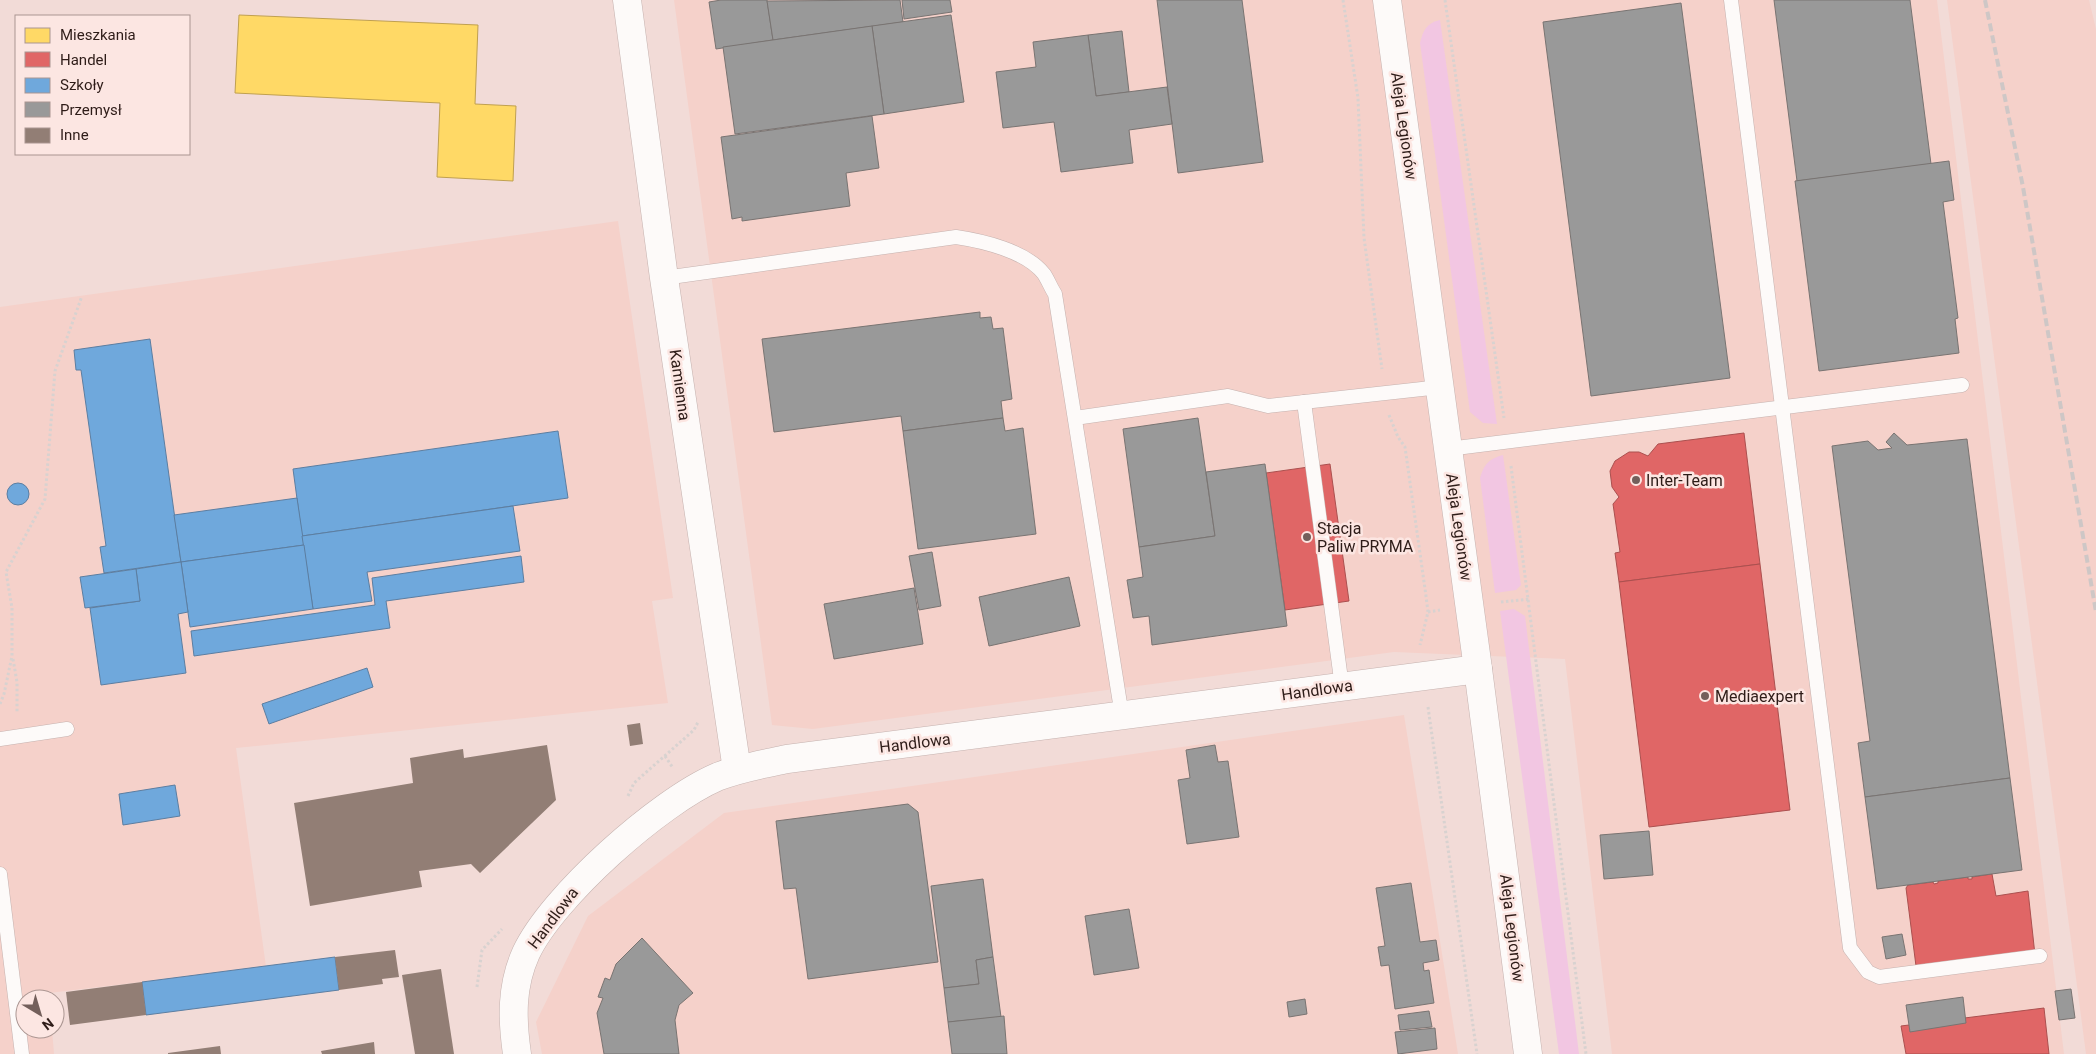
<svg xmlns="http://www.w3.org/2000/svg" width="2096" height="1054" font-family="Roboto,sans-serif">
<rect width="100%" height="100%" fill="#f2dbd7"/>
<g fill="#f5d1ca">
<path d="M674 0H1937L2064 1054H1612L1565 659 1394 652 813 729 772 725Z"/>
<path d="M1947 0H2089L2096 29V1054H2086Z"/>
<path d="M618 221 673 598 652 601 668 703 236 748 266 967 49 993V999H25V1029H52L54 1054H0V307Z"/>
<path d="M1404 715 1458 1054H542L536 1022 588 916 724 813Z"/>
</g>
<g fill="#f2c6e2">
<path d="M1440 20 1497 424 1483 423 1470 412 1420 43C1423 30 1427 23 1440 20Z"/>
<path d="M1503 455 1521 585 1516 590 1495 593 1480 478C1484 464 1489 459 1503 455Z"/>
<path d="M1514 609 1525 616 1579 1054H1559L1500 611Z"/>
</g>
<path fill="#ffd966" stroke="#c0a04f" d="M239 15 478 25 475 104 516 106 513 181 437 177 440 103 235 93Z"/>
<g fill="#e06666" stroke="#ab504f">
<path d="M1744 433 1760 564 1619 582 1615 553 1620 552 1613 504 1619 497 1612 487 1610 471 1615 461 1629 452H1639L1648 456 1658 444Z"/>
<path d="M1330 464 1349 601 1285 610 1266 473Z"/>
<path d="M1760 564 1790 810 1649 827 1619 582Z"/>
<path d="M1992 874 1996 896 2028 891 2035 955 1916 966 1906 888 1908 885 1933 882 1934 884 1938 883V881L1968 877V879H1972V877Z"/>
<path d="M2044 1008 2049 1054H1906L1901 1026Z"/>
</g>
<g fill="#6fa8dc" stroke="#5c7ea1">
<path d="M150 339 181 562 104 573 100 547 106 546 81 370H76L74 350Z"/>
<path d="M558 431 568 498 302 536 293 469Z"/>
<circle cx="18" cy="494" r="11"/>
<path d="M297 498 304 545 181 562 174 515Z"/>
<path d="M513 506 520 551 367 572 372 601 313 609 302 536Z"/>
<path d="M304 545 313 609 190 627 181 562Z"/>
<path d="M521 556 524 582 386 601 390 628 194 656 191 631 375 605 372 578Z"/>
<path d="M181 562 188 612 178 614 186 673 101 685 90 608 140 601 136 569Z"/>
<path d="M136 569 140 601 85 608 80 577Z"/>
<path d="M367 668 373 687 269 724 262 704Z"/>
<path d="M175 785 180 816 123 825 119 794Z"/>
<path d="M335 957 339 990 146 1015 142 982Z"/>
</g>
<g fill="#999" stroke="#797472">
<path d="M721 0H767L773 40 716 49 709 2Z"/>
<path d="M900 0 903 22 773 40 767 1Z"/>
<path d="M902 0H950L952 12 904 19Z"/>
<path d="M1157 0H1242L1263 162 1178 173Z"/>
<path d="M1774 0H1910L1931 164 1797 181Z"/>
<path d="M1681 3 1730 378 1591 396 1543 22Z"/>
<path d="M951 15 964 102 884 114 872 26Z"/>
<path d="M872 26 884 114 735 134 723 47Z"/>
<path d="M1122 31 1129 92 1096 96 1088 35Z"/>
<path d="M1088 35 1096 96 1167 87 1172 124 1129 130 1133 163 1061 172 1054 122 1003 128 996 72 1036 67 1033 42Z"/>
<path d="M872 116 879 168 846 173 850 206 742 221V217L732 219 721 137Z"/>
<path d="M1949 161 1954 200 1943 202 1958 318 1955 319 1959 353 1819 371 1795 181Z"/>
<path d="M980 312V318L991 317 993 329 1003 328 1012 399 1001 401 1003 418 903 431 901 416 774 432 762 339Z"/>
<path d="M1003 418 1005 431 1023 428 1036 534 918 549 903 431Z"/>
<path d="M1198 418 1215 536 1139 547 1123 429Z"/>
<path d="M1894 433 1907 445 1967 439 2010 778 1865 797 1858 743 1870 741 1832 446 1868 441 1878 450 1892 448 1886 442Z"/>
<path d="M1265 464 1287 626 1152 645 1149 616 1133 618 1127 580 1143 577 1139 547 1215 536 1206 472Z"/>
<path d="M932 552 941 606 919 610 909 556Z"/>
<path d="M1069 577 1080 626 989 646 979 597Z"/>
<path d="M914 588 923 644 834 659 824 604Z"/>
<path d="M1215 745 1218 762 1228 761 1239 837 1187 844 1178 780 1190 778 1186 750Z"/>
<path d="M2010 778 2022 870 1877 889 1865 797Z"/>
<path d="M908 804 918 812 938 962 808 979 796 888 784 889 776 821Z"/>
<path d="M1649 831 1653 875 1604 879 1600 835Z"/>
<path d="M983 879 993 957 976 960 979 984 944 988 931 886Z"/>
<path d="M1411 883 1420 942 1436 940 1439 960 1423 963 1424 971 1429 970 1434 1003 1395 1009 1389 965 1381 966 1378 947 1385 946 1376 888Z"/>
<path d="M1129 909 1139 968 1094 975 1085 916Z"/>
<path d="M1902 934 1906 955 1886 959 1882 937Z"/>
<path d="M642 938 693 993 679 1005 675 1020 679 1054H604L597 1013 603 998 598 997 605 978 610 980 616 964Z"/>
<path d="M993 957 1001 1017 948 1022 944 988 979 984 976 960Z"/>
<path d="M2071 989 2075 1018 2059 1020 2055 991Z"/>
<path d="M1963 997 1966 1023 1910 1032 1906 1005Z"/>
<path d="M1305 999 1307 1014 1289 1017 1287 1002Z"/>
<path d="M1429 1011 1432 1027 1400 1030 1398 1015Z"/>
<path d="M1004 1016 1007 1054H952L948 1022Z"/>
<path d="M1435 1028 1437 1049 1398 1054 1395 1032Z"/>
</g>
<g fill="#927e75">
<path d="M640 723 643 744 630 746 627 725Z"/>
<path d="M547 745 556 800 480 873 471 864 419 871 422 887 310 906 294 803 413 783 410 758 463 749 464 758Z"/>
<path d="M395 950 399 977 382 979 383 984 339 990 335 957Z"/>
<path d="M441 969 454 1054H415L402 975Z"/>
<path d="M142 982 146 1015 70 1025 66 992Z"/>
<path d="M374 1042 375 1054H322L321 1051Z"/>
<path d="M220 1046 221 1054H168V1053Z"/>
</g>
<g fill="none" stroke-linecap="round" stroke-linejoin="round">
<defs>
<g id="service">
<path d="M1731 0 1850 948 1868 972 1879 977 2040 956"/>
<path d="M664 278 956 237C983 241 1026 251 1044 274 1048 280 1051 288 1055 294L1122 716"/>
<path d="M1304 402 1342 687"/>
<path d="M1075 418 1228 396 1268 406 1440 387"/>
<path d="M1448 449 1962 385"/>
<path d="M0 739 67 729"/>
<path d="M0 874 22 1054"/>
</g>
<g id="minor">
<path d="M627 0 664 278 737 770"/>
<path d="M517 1054C512 1019 511 986 526 953 553 896 659 802 717 777 739 768 764 764 787 759L1478 669"/>
</g>
<path id="secondary" d="M1387 0 1478 669 1528 1054"/>
</defs>
<use href="#service" stroke="#c5b2af" stroke-width="15"/>
<use href="#minor" stroke="#c5b2af" stroke-width="29"/>
<use href="#secondary" stroke="#c5b2af" stroke-width="29"/>
<g stroke="#d8d2d0" stroke-width="3" stroke-dasharray="2.5 2.5" stroke-linecap="butt">
<path d="M1343 0 1358 98 1364 238 1382 369"/>
<path d="M1445 0 1504 418"/>
<path d="M1389 415 1398 437 1405 447 1426 596 1428 612 1420 645"/>
<path d="M1511 466 1586 1054"/>
<path d="M1501 602 1530 599"/>
<path d="M1428 612 1440 610"/>
<path d="M13 659 17 682V712"/>
<path d="M0 704 4 694 12 656V608L6 572 45 499 55 371 82 296"/>
<path d="M1428 707 1477 1054"/>
<path d="M665 756 673 768"/>
<path d="M628 796 634 783 694 730 698 722"/>
<path d="M477 987 482 950 502 929"/>
</g>
<use href="#service" stroke="#fdfaf9" stroke-width="14"/>
<use href="#minor" stroke="#fdfaf9" stroke-width="28"/>
<use href="#secondary" stroke="#fdfaf9" stroke-width="28"/>
<path stroke="#cec7c6" stroke-width="4" stroke-dasharray="8 4" stroke-linecap="butt" d="M1985 0 2023 187 2096 612"/>
</g>
<g fill="#735f5b" stroke="#fce6e2" stroke-width="2">
<circle cx="1636" cy="480" r="5"/>
<circle cx="1307" cy="537" r="5"/>
<circle cx="1705" cy="696" r="5"/>
</g>
<g text-anchor="middle" dominant-baseline="central" stroke-width="5" stroke-linejoin="round" paint-order="stroke">
<g font-size="16" fill="#2e1c18" stroke="#fce6e2">
<text transform="translate(1404 126) rotate(82)">Aleja Legionów</text>
<text transform="translate(680 385) rotate(82)">Kamienna</text>
<text transform="translate(1459 527) rotate(82)">Aleja Legionów</text>
<text transform="translate(1317 690) rotate(-8)">Handlowa</text>
<text transform="translate(915 743) rotate(-7)">Handlowa</text>
<text transform="translate(553 918) rotate(-53)">Handlowa</text>
<text transform="translate(1512 928) rotate(83)">Aleja Legionów</text>
</g>
<g font-size="16" fill="#2e1c18" stroke="#fce6e2" text-anchor="start">
<text x="1646" y="480">Inter-Team</text>
<text x="1317" y="528">Stacja<tspan x="1317" dy="18">Paliw PRYMA</tspan></text>
<text x="1715" y="696">Mediaexpert</text>
</g>
</g>
<rect x="15" y="15" width="175" height="140" fill="#fce6e2" stroke="#aa9591"/>
<rect x="25" y="28" width="25" height="15" fill="#ffd966" stroke="#aa9591"/>
<text x="60" y="40" font-size="15" fill="#2e1c18">Mieszkania</text>
<rect x="25" y="52" width="25" height="15" fill="#e06666" stroke="#aa9591"/>
<text x="60" y="65" font-size="15" fill="#2e1c18">Handel</text>
<rect x="25" y="78" width="25" height="15" fill="#6fa8dc" stroke="#aa9591"/>
<text x="60" y="90" font-size="15" fill="#2e1c18">Szkoły</text>
<rect x="25" y="102" width="25" height="15" fill="#999999" stroke="#aa9591"/>
<text x="60" y="115" font-size="15" fill="#2e1c18">Przemysł</text>
<rect x="25" y="128" width="25" height="15" fill="#927e75" stroke="#aa9591"/>
<text x="60" y="140" font-size="15" fill="#2e1c18">Inne</text>
<g transform="translate(40 1014) rotate(142)"><circle r="24" fill="#fce6e2" stroke="#aa9591"/>
<path d="M0-4L9 19L0 12L-9 19Z" fill="#735f5b"/>
<text y="-8" font-size="14" font-weight="bold" text-anchor="middle" fill="#2e1c18">N</text>
</g>
</svg>
